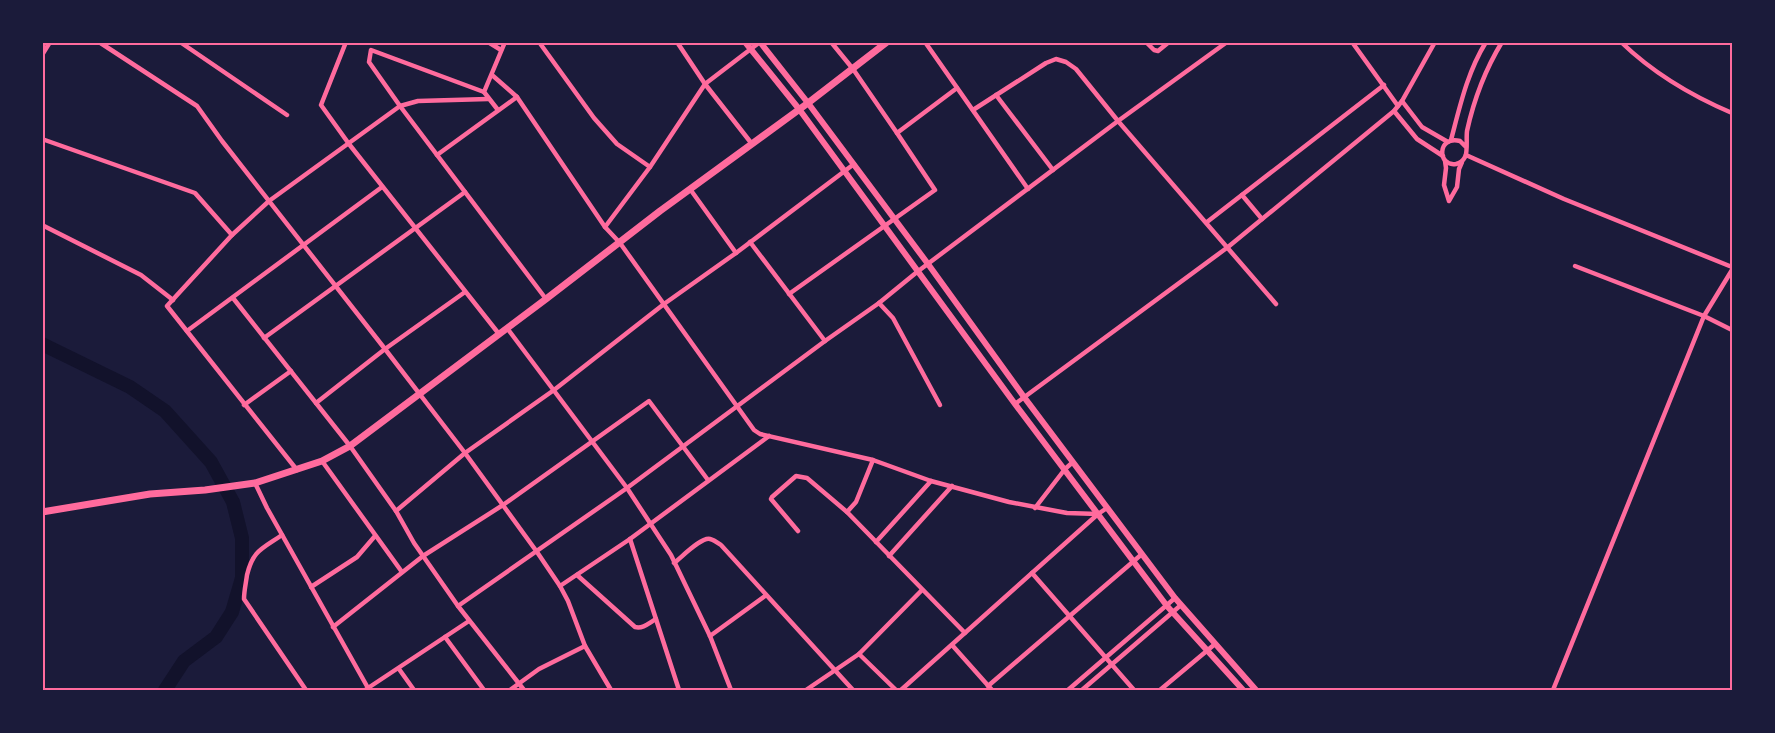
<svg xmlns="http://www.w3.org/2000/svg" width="1775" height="733" font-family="Karla,sans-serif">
<rect width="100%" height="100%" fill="#1b1b3a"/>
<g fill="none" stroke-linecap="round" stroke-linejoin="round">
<path stroke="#12122b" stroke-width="14" d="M42 344 130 387 165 411 211 462 233 502 242 538V578L232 612 216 637 184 661 165 690"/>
<g stroke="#ff6b9d" stroke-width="4.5">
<path d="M99 42 197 106 222 141 385 349 465 453 537 552 560 586 568 601 585 646 611 690"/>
<path d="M180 42 287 115"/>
<path d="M346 42 321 105 349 144 499 334"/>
<path d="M488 42 501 50"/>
<path d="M539 42 594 118 617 144 650 167"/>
<path d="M677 42 705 84 752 144"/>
<path d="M831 42 853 69 897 133 957 88"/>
<path d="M925 42 1028 189"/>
<path d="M1146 42 1154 50 1158 51 1169 42"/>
<path d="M1352 42 1398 106"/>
<path d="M1621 42C1653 73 1692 96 1732 113"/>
<path d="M42 55 50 42"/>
<path d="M492 75 517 97 605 227 620 243 754 430 760 434 873 460 931 481 1009 502 1067 513 1098 514"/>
<path d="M484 92 371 50 369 62 400 106 546 299"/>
<path d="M996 95 1053 170"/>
<path d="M1402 101 1422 127 1448 142"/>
<path d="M498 110 484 92 505 42"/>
<path d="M973 110 1046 63 1056 59 1066 62 1076 69 1118 121 1276 304"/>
<path d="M1394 111 1417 139 1443 156"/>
<path d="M42 139 195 193 232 235"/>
<path d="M1451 140C1460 106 1467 73 1486 42"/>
<path d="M1466 147 1460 141C1437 135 1437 167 1456 164 1460 163 1463 161 1465 157 1468 152 1466 139 1467 131 1474 99 1485 70 1502 42"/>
<path d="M437 155 517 97"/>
<path d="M1466 155 1564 199 1732 267"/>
<path d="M1445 161 1446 168 1444 185 1449 201 1457 187 1459 169 1462 162"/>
<path d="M690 189 736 253"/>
<path d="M1242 195 1262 219"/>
<path d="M1207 222 1384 85"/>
<path d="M42 225 141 275 173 300"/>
<path d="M605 227 650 167 705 84 760 42"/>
<path d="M750 242 825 341"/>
<path d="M1575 266 1704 316 1732 330"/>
<path d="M789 294 935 190 897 133"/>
<path d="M233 298 350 446 396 511 414 543 458 606 524 690"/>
<path d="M879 303 893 318 940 405"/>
<path d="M507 328 627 488 671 555 710 636 731 690"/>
<path d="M187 331 382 187"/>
<path d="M264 338 465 192"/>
<path d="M316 403 385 349 465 292"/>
<path d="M1015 404 1228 247 1394 111 1402 101 1435 42"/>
<path d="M244 405 291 371"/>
<path d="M873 460 856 502 847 512 965 633"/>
<path d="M322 461 402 572"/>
<path d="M297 470 167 306 232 235 269 201 400 106 418 101 488 99"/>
<path d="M255 483 267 508 368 688"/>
<path d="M1035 508 1065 469 1073 462"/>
<path d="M396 511 465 453 554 390 664 304 736 253 854 164"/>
<path d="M798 531 771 499 772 497 796 476 807 478 847 512"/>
<path d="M282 535C262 549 253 550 247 575 246 583 244 591 244 599L306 690"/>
<path d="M630 539 679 690"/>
<path d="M876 542 931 481"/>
<path d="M889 556 952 486"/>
<path d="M674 563C682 557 701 537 710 539 714 540 718 543 721 545L853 690"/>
<path d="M1032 573 1134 690"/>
<path d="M577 575 635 627C643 629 649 623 656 619"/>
<path d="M560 586 630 539 769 436"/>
<path d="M311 587 357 557 375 536"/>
<path d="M458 606 627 488 825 341 879 303 917 272 1118 121 1227 42"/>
<path d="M333 627 423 556 503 505 649 401 708 480"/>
<path d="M710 636 765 596"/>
<path d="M445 637 484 690"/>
<path d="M952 645 992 690"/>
<path d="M859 654 896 690"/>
<path d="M399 669 414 690"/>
<path d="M988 686 1142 554"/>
<path d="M365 690 469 621"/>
<path d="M510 690 539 669 585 646"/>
<path d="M806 690 859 654 922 590"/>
<path d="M901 690 1098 514 1107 508"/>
<path d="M1068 690 1175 598"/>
<path d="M1082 690 1181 605"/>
<path d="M1160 690 1215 644"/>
<path d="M1553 690 1704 316 1732 270"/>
</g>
<g stroke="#ff6b9d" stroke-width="6">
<path d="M745 42 799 109 1015 404 1167 606 1243 690"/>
<path d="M760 42 808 103 928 264 1024 397 1175 598 1256 690"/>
</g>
<path stroke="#ff6b9d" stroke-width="7" d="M42 512 150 494 205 490 255 483 322 461 350 446 546 299 660 211 808 103 887 42"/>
</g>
<rect width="1775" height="733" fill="none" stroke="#1b1b3a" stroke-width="88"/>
<rect x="44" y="44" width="1687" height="645" fill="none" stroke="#ff6b9d" stroke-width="2"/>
</svg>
